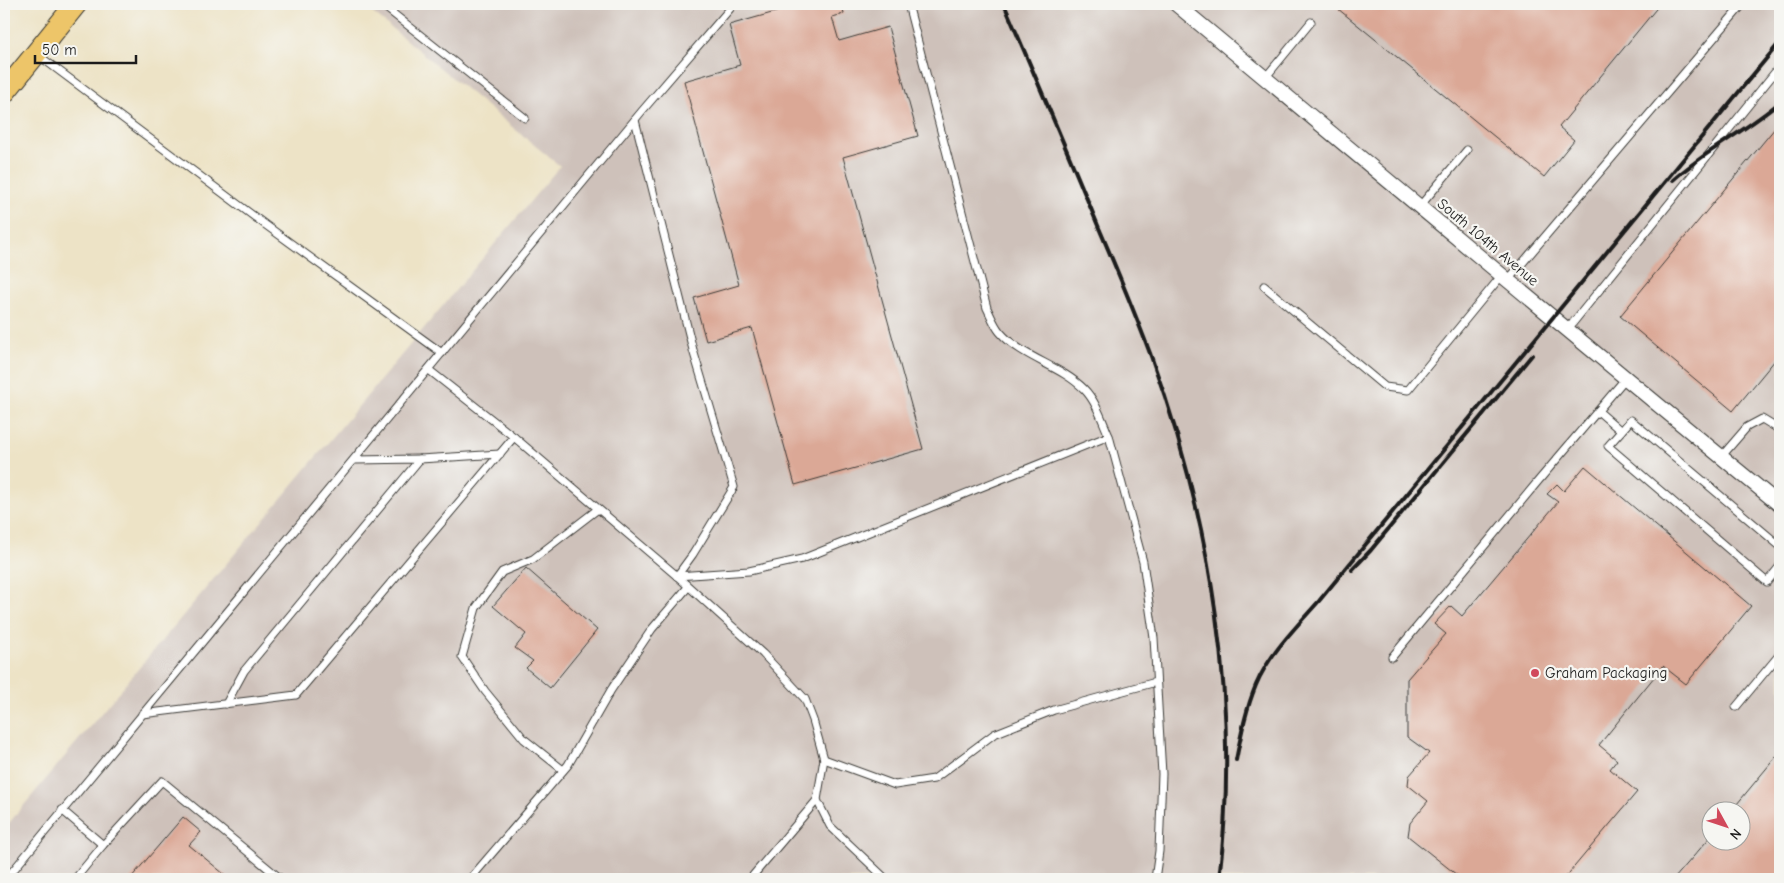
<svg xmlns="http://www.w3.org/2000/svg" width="1784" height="883" font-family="'Comic Neue',sans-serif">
<rect width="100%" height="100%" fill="#f6f6f2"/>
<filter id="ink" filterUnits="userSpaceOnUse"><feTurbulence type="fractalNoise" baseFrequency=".02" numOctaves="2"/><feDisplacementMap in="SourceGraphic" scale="10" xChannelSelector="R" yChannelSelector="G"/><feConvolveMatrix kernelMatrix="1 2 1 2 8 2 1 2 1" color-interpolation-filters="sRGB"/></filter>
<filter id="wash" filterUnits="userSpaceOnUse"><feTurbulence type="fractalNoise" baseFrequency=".0096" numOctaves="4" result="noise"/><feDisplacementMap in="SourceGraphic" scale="20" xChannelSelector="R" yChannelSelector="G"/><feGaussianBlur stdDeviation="1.12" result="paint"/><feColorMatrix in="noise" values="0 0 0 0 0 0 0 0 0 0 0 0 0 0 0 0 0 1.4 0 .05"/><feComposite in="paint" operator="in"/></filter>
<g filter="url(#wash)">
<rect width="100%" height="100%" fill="#ede3c6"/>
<path fill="#cec1ba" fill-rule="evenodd" d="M362 4H1780V879H4V829L560 166ZM1712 810H1742V840H1712Z"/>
<g id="blocks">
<g fill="#dba896">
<path d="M804 4H842L844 14 832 17 839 41 888 27 918 136 843 157 923 449 795 485 752 328 706 341 694 298 739 285 684 81 740 65 729 25Z"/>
<path d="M1332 4H1660L1559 127 1574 140 1544 177Z"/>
<path d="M1780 122V354L1733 411 1620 316Z"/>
<path d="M1585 466 1751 606 1686 684 1663 666 1599 745 1617 760 1610 769 1637 792 1564 879H1462L1408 836 1410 823 1428 801 1408 785 1409 776 1429 753 1407 737V679L1446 634 1434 624 1451 606 1462 616 1558 502 1547 494 1557 484 1564 491Z"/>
<path d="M526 568 597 630 550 688 526 668 533 661 515 648 526 634 493 606Z"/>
<path d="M1780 752V879H1674L1712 835V840H1742V810H1732Z"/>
<path d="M183 817 201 832 189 845 230 879H130Z"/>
</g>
</g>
</g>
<g filter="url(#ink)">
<use href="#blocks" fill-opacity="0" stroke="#3b3a36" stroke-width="1"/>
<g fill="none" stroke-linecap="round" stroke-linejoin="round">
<defs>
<g id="service">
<path d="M381 4 525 118"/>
<path d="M38 55 267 226 442 353"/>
<path d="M1265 78 1311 22"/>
<path d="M1420 206 1467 150"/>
<path d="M1508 280 1743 4"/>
<path d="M1264 286 1385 387 1408 390 1502 275"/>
<path d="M1568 329 1780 66"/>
<path d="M429 370 514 437 677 576 693 554 734 487 693 350 635 120"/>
<path d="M1598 411 1621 431"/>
<path d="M1109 436 1143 562 1154 638 1162 774 1159 851 1155 879"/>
<path d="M1721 457 1747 427 1762 419 1780 430"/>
<path d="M420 459 500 454"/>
<path d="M1774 500 1780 492"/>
<path d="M1780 546 1631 420 1608 446 1767 582 1780 566"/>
<path d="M677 576 749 571 802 559 1109 436C1102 420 1096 401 1084 389 1060 365 1022 358 1000 332 994 325 991 316 987 308L908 4"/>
<path d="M677 576 763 654 805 699 813 720 824 759 817 800 830 826 886 879"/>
<path d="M1392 657 1539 480 1625 379"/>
<path d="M226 704 244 671 420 459 355 460"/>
<path d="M1736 707 1780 654"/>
<path d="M142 714 296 695 514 437"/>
<path d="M824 759 895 785 934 779 994 734 1054 710 1156 682"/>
<path d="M563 770 524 739 485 691 462 657 476 608 502 572 533 559 598 509"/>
<path d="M62 810 103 845 162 781 281 879"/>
<path d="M6 879 642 111 734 4"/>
<path d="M75 879 103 845"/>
<path d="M470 879 568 765 611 690 652 629 688 587"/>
<path d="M750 879 817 800"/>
</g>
<path id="minor" d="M1176 4C1377 171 1578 340 1780 505"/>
<path id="primary" d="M4 93 76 4"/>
</defs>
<use href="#service" stroke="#3b3a36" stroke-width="9"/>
<use href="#minor" stroke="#3b3a36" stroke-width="16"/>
<use href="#primary" stroke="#3b3a36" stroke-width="23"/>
<use href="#service" stroke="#fff" stroke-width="7"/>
<use href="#minor" stroke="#fff" stroke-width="14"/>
<use href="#primary" stroke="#edc569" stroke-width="21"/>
<g stroke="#1c1c1c" stroke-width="4">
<path d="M1004 4C1036 78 1068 153 1099 228 1117 270 1135 313 1151 356 1211 521 1241 704 1219 879"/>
<path d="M1673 180C1706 150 1746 131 1780 102"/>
<path d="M1352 570 1371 550 1532 355"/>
<path d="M1236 760C1241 735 1246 709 1256 685 1269 654 1297 626 1319 601L1780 42"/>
</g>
</g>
</g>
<circle fill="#d1495b" stroke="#f6f6f2" stroke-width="2" cx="1535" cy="673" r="5"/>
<g text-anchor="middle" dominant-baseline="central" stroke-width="4.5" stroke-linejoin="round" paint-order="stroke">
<g font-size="15" fill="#1c1c1c" stroke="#f6f6f2">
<text transform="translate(1488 242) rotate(40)">South 104th Avenue</text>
</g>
<g font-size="15" fill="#1c1c1c" stroke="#f6f6f2" text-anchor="start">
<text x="1545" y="673">Graham Packaging</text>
</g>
</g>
<rect width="1784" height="883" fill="none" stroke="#f6f6f2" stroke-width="20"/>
<g transform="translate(1726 826) rotate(130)"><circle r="24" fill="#f6f6f2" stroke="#9f9f9c"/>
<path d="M0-4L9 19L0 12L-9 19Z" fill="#d1495b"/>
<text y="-8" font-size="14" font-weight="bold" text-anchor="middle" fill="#1c1c1c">N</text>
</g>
<path d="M35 55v8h101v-8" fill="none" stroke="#1c1c1c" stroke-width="2.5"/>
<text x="42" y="55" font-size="15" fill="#1c1c1c" stroke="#f6f6f2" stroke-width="4" paint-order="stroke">50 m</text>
</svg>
